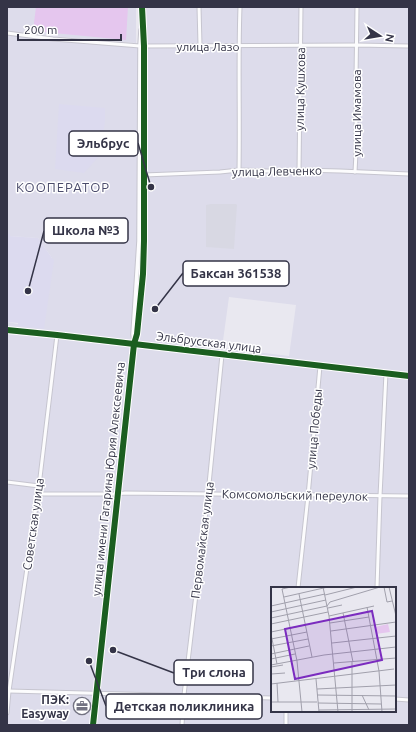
<svg xmlns="http://www.w3.org/2000/svg" width="416" height="732" font-family="Ubuntu,sans-serif">
<rect width="100%" height="100%" fill="#e9e8f0"/>
<g fill="#dddceb" fill-rule="evenodd">
<path d="M7 7H136V43L51 36 7 31Z"/>
<path d="M142 7H409V725H7V322L18 324V326L52 258 38 238 10 236V234H7V33L140 46 142 19ZM229 297 296 305 289 356 222 348ZM272 588H395V711H272Z"/>
</g>
<path fill="#d8d8e3" d="M211 204H236L237 205 234 249 206 247V205Z"/>
<g fill="#dcdaef">
<path d="M59 104 105 108V121L100 155 84 173 55 169Z"/>
<path d="M7 234H10V236L38 238 52 258 54 260 44 329 18 326V323L7 322Z"/>
</g>
<path fill="#e5c6ee" d="M36 7H128L126 40 33 31Z"/>
<g fill="none" stroke-linecap="round" stroke-linejoin="round">
<defs>
<g id="minor">
<path d="M199 7 200 45"/>
<path d="M7 33 53 39 140 46 357 45 409 46"/>
<path d="M239 170C240 116 238 61 240 7"/>
<path d="M299 171 301 7"/>
<path d="M355 172 356 153V78L357 7"/>
<path d="M144 175 220 172 239 170 295 172 301 170 340 171 409 174"/>
<path d="M7 330 57 335 409 376"/>
<path d="M7 482 39 486"/>
<path d="M37 494H117L125 493 409 496"/>
<path d="M298 588 308 496 320 366"/>
<path d="M377 588 380 496 386 373"/>
<path d="M9 691 272 698"/>
<path d="M395 699 409 700"/>
<path d="M7 713 9 691 39 486 57 335"/>
<path d="M182 725 184 695 208 494 222 355"/>
<path d="M286 725V711"/>
</g>
<g id="tertiary">
<path d="M134 341 133 334 139 241 140 46 141 30"/>
<path d="M93 725 134 344 137 334 143 274 144 241V46L142 7"/>
</g>
</defs>
<use href="#minor" stroke="#c6c5cf" stroke-width="5"/>
<use href="#tertiary" stroke="#c6c5cf" stroke-width="5.5"/>
<use href="#minor" stroke="#fcfcfd" stroke-width="3"/>
<use href="#tertiary" stroke="#fcfcfd" stroke-width="3.5"/>
<defs>
<g id="cycleway">
<path d="M7 330 57 335 409 376"/>
<path d="M93 725 134 344 137 334 143 274 144 241V46L142 7"/>
</g>
</defs>
<use href="#cycleway" stroke="#fff" stroke-width="8"/>
<use href="#cycleway" stroke="#1b5e20" stroke-width="6"/>
</g>
<defs>
<symbol id="office-ring" viewBox="-11 -11 22 22"><circle r="9.5" fill="#fff" stroke="#737382" stroke-width="1.5"/><path d="M-6-3h4V-5.5h4V-3h4V5H-6ZM-1-4.5V-3h2v-1.5ZM-6 0V1H6V0Z" fill="#737382"/></symbol>
</defs>
<g fill-rule="evenodd">
<use href="#office-ring" x="72" y="696" width="20" height="20"/>
</g>
<g text-anchor="middle" dominant-baseline="central" stroke-width="3" stroke-linejoin="round" paint-order="stroke">
<g font-size="12" fill="#343447" stroke="#fff">
<text x="208" y="46">улица Лазо</text>
<text transform="translate(300 89) rotate(-89)">улица Кушхова</text>
<text transform="translate(356 113) rotate(-90)">улица Имамова</text>
<text transform="translate(277 171) rotate(-1)">улица Левченко</text>
<text transform="translate(209 342) rotate(7)">Эльбрусская улица</text>
<text transform="translate(314 429) rotate(-85)">улица Победы</text>
<text transform="translate(108 479) rotate(-84)">улица имени Гагарина Юрия Алексеевича</text>
<text transform="translate(295 495) rotate(1)">Комсомольский переулок</text>
<text transform="translate(33 524) rotate(-82)">Советская улица</text>
<text transform="translate(202 540) rotate(-83)">Первомайская улица</text>
</g>
<g font-size="12" font-weight="bold" fill="#343447" stroke="#fff" text-anchor="end">
<text x="69" y="699">ПЭК:<tspan x="69" dy="14">Easyway</tspan></text>
</g>
<g font-size="13" letter-spacing="1" fill="#4a4b6b" stroke="#fff">
<text x="63" y="187">КООПЕРАТОР</text>
</g>
</g>
<g transform="translate(271 587)">
<rect width="125" height="125" fill="#e9e8f0"/>
<path d="M117 37 119 45 105 47 104 40Z" fill="#e5c6ee"/>
<path fill="none" stroke="#a1a0ac" stroke-width="1" d="M20 0 11 2 26 74 31 125M52 0 58 29 67 125M113 0 116 15 121 14M118 0 125 29M28 7 41 70M54 8 86 0M13 10 57 0M0 19 54 7M96 20 108 84 111 125M57 21 71 18M0 25 55 13M72 26 82 75M58 29 103 19M0 31 56 19 59 15 109 0M59 36 98 30M0 37 57 25M60 44 125 35M0 45 34 38M0 47 6 77M0 52 36 45M61 56 125 49M0 59 37 52M0 67 38 59M0 72 24 67M63 76 125 71M0 78 53 68 125 60M0 80 12 78M0 87 14 86M45 92 48 125M6 96 7 115M0 97 123 82M46 102 125 98M46 108 125 109M91 108 98 123M0 115H46M47 116 110 117M48 123 125 122M81 124V75"/>
<path fill="#7b2cbf" fill-opacity="0.15" stroke="#7b2cbf" stroke-width="2" d="M101 24 111 73 24 92 14 42Z"/>
<rect width="125" height="125" fill="none" stroke="#343447" stroke-width="2"/>
</g>
<path fill="none" stroke="#343447" stroke-width="1.5" d="M151 187L138 143M28 291L44 231M155 309L183 273M113 650L174 673M89 661L106 706"/>
<g fill="#343447" stroke="#fff" stroke-width="1.5">
<circle cx="151" cy="187" r="4"/>
<circle cx="28" cy="291" r="4"/>
<circle cx="155" cy="309" r="4"/>
<circle cx="113" cy="650" r="4"/>
<circle cx="89" cy="661" r="4"/>
</g>
<g fill="#fff" stroke="#343447" stroke-width="1.5">
<rect x="69" y="131" width="69" height="25" rx="4"/>
<rect x="44" y="218" width="84" height="25" rx="4"/>
<rect x="183" y="261" width="106" height="25" rx="4"/>
<rect x="174" y="660" width="79" height="25" rx="4"/>
<rect x="106" y="694" width="156" height="25" rx="4"/>
</g>
<g font-size="13" text-anchor="middle" font-weight="bold" fill="#343447">
<text x="103" y="148">Эльбрус</text>
<text x="86" y="235">Школа №3</text>
<text x="236" y="278">Баксан 361538</text>
<text x="214" y="677">Три слона</text>
<text x="184" y="711">Детская поликлиника</text>
</g>
<rect width="416" height="732" fill="none" stroke="#343447" stroke-width="16"/>
<g transform="translate(380 36) rotate(102)" stroke="#ffffff" stroke-width="3" paint-order="stroke">
<path d="M0-3L7 15L0 10L-7 15Z" fill="#343447"/>
<text y="-6" font-size="11" font-weight="bold" text-anchor="middle" fill="#343447">N</text>
</g>
<path d="M18 34v6h103v-6" fill="none" stroke="#343447" stroke-width="2"/>
<text x="24" y="34" font-size="12" fill="#343447" stroke="#ffffff" stroke-width="3" paint-order="stroke">200 m</text>
</svg>
